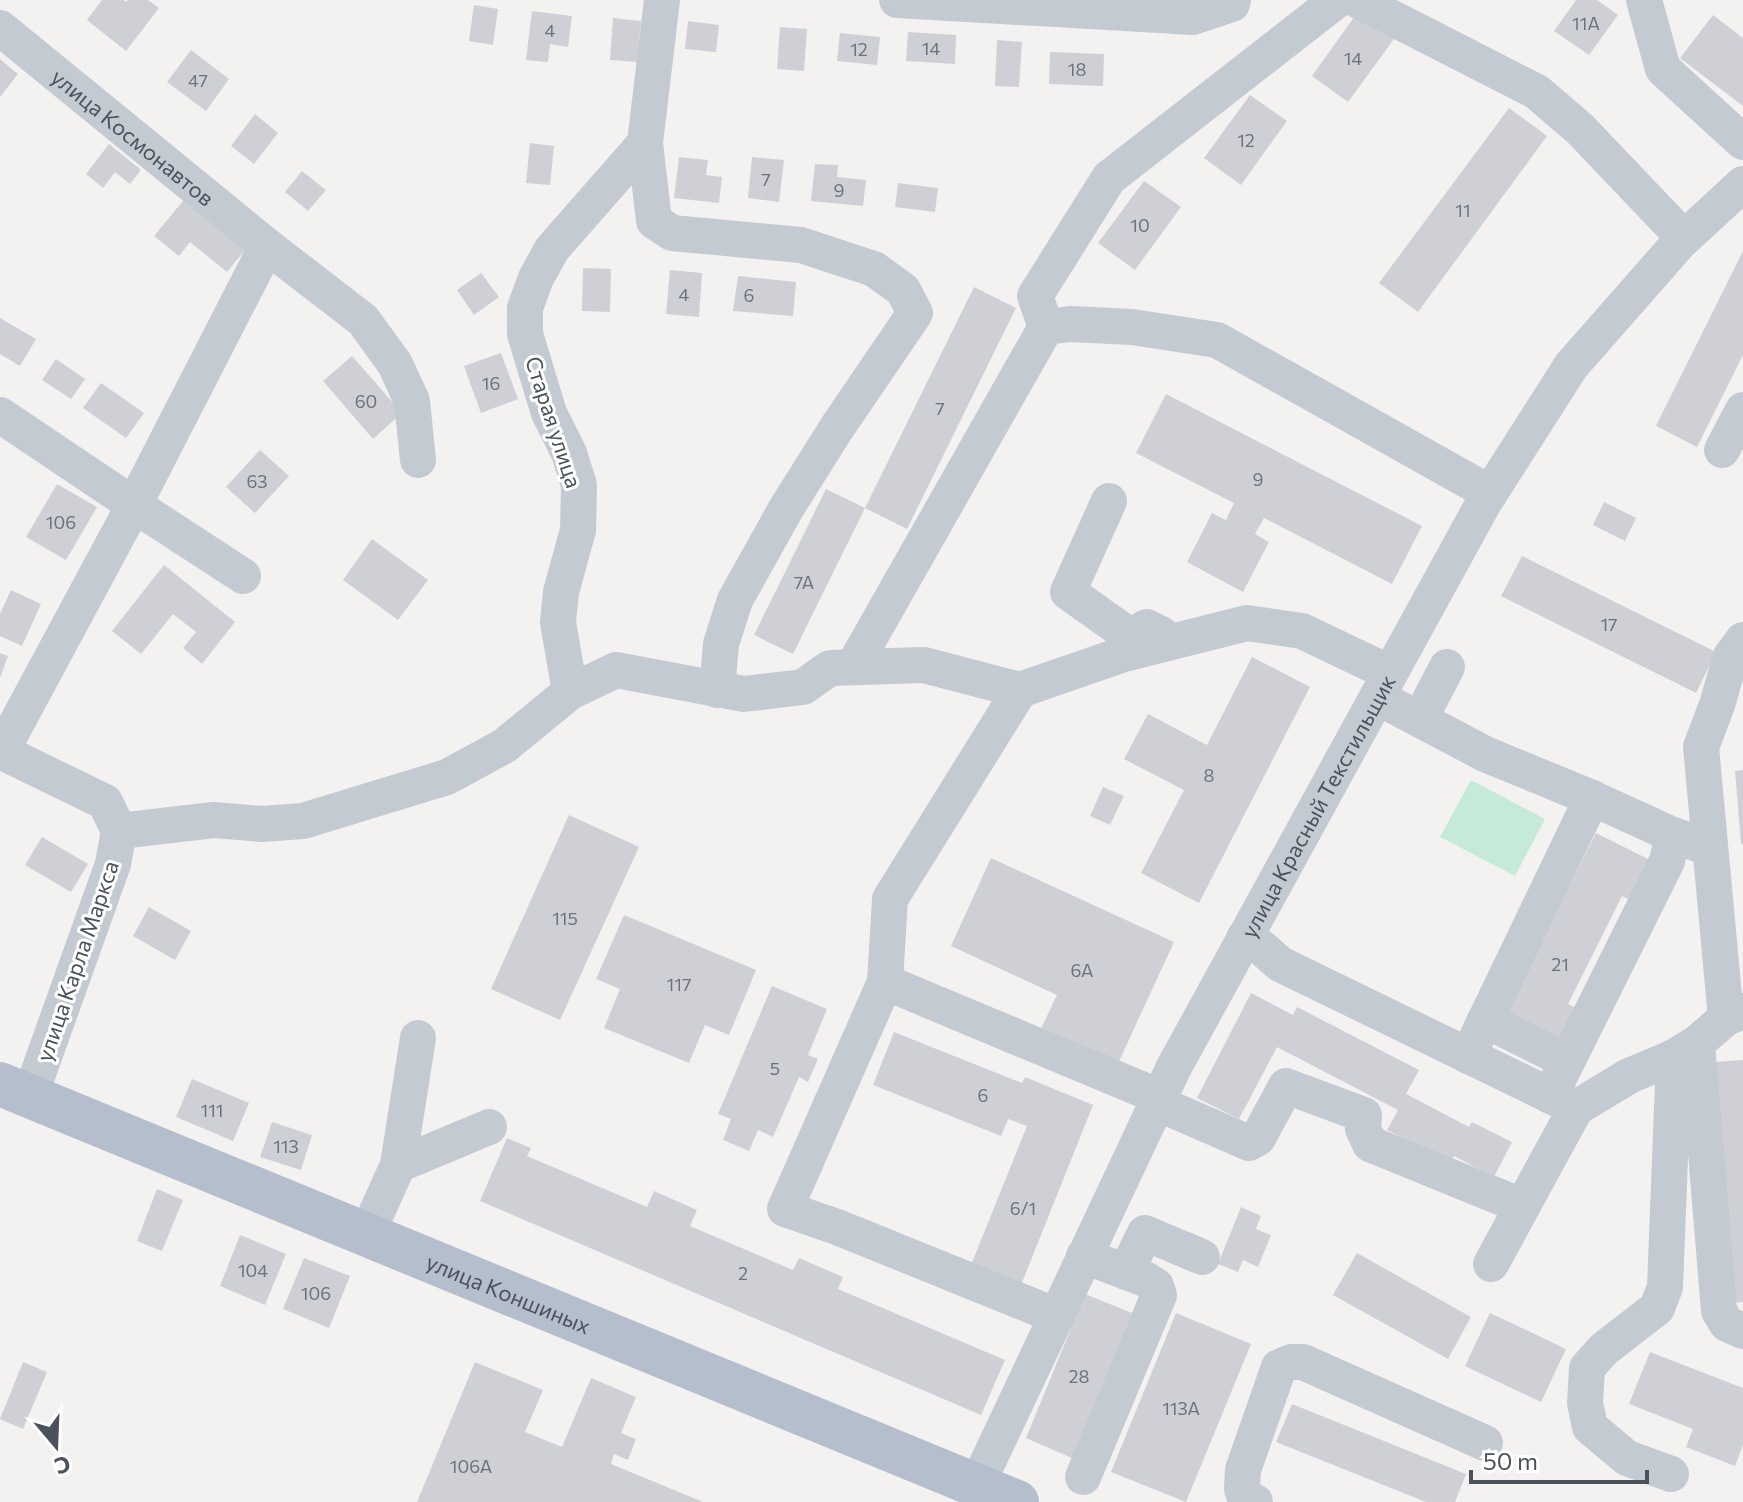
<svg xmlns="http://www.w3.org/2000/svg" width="1743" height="1502" font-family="Commissioner,sans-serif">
<rect width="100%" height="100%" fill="#f3f2f1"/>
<path fill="#c5ebd8" d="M1471 780 1545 819 1515 876 1440 837Z"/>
<g fill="#cfd0d5">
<path d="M102 0H123L126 2 128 0H148L159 8 126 51 87 20Z"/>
<path d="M1576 0H1597L1618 15 1589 55 1554 31Z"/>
<path d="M474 5 498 9 493 45 469 41Z"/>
<path d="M532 11 572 16 568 47 550 44 548 62 526 60Z"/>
<path d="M1357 13 1394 39 1348 102 1312 76Z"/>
<path d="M1713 15 1743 38V106L1680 58Z"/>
<path d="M613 18 641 21 637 62 610 60Z"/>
<path d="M688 21 719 25 716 52 685 49Z"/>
<path d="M780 27 807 29 804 71 777 69Z"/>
<path d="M908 32 956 35 955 64 906 61Z"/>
<path d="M840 33 880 37 877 65 837 61Z"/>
<path d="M997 40 1022 42 1019 87 995 86Z"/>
<path d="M191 50 229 79 206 111 167 82Z"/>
<path d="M1050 52 1104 54 1103 86 1049 84Z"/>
<path d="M0 59 18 74 0 97Z"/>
<path d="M1250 95 1287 121 1241 185 1204 158Z"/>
<path d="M1509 108 1547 136 1418 312 1379 283Z"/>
<path d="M255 114 278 133 254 164 231 146Z"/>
<path d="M530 143 554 146 550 185 526 183Z"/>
<path d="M109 144 141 170 130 184 115 172 103 188 86 174Z"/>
<path d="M679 157 708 160 706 175 722 177 719 203 674 198Z"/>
<path d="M752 157 784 160 779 202 748 198Z"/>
<path d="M815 164 838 165 837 177 866 180 863 206 811 201Z"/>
<path d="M302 171 326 190 308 211 285 192Z"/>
<path d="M1144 181 1181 207 1135 270 1098 243Z"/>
<path d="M898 183 938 188 935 212 895 207Z"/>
<path d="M193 189 254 239 227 272 190 242 179 256 154 236Z"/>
<path d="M1743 251V355L1697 447 1656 426Z"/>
<path d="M583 268 611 269 610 312 582 311Z"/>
<path d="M670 270 702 273 699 317 666 314Z"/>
<path d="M481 273 499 297 474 315 457 290Z"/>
<path d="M738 276 796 282 793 316 733 311Z"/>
<path d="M974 287 1016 308 907 529 865 508 793 654 754 635 826 489 865 508Z"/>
<path d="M0 318 36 339 20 366 0 354Z"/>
<path d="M501 353 518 399 481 413 464 366Z"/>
<path d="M352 356 402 413 373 439 323 381Z"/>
<path d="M56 359 85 379 71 399 42 380Z"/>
<path d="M101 383 144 413 126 438 83 408Z"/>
<path d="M1166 394 1422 526 1392 584 1264 518 1255 534 1269 542 1243 592 1187 562 1212 513 1226 520 1234 503 1136 453Z"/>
<path d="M260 450 289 476 255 513 226 487Z"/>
<path d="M57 484 97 507 66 560 26 537Z"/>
<path d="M1604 502 1636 518 1625 541 1593 525Z"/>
<path d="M372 539 428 580 398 620 343 580Z"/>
<path d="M1522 556 1716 652 1696 693 1501 596Z"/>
<path d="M164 565 235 622 202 664 183 648 196 632 173 614 141 654 112 631Z"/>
<path d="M11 590 41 604 22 646 0 636V614Z"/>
<path d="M0 653 8 656 0 678Z"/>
<path d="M1252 657 1310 687 1199 903 1141 873 1184 790 1124 759 1148 714 1207 745Z"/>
<path d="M1743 770V844H1741L1735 771Z"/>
<path d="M1103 787 1124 796 1110 825 1090 816Z"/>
<path d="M569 815 639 847 560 1020 491 989Z"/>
<path d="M1596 833 1652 861 1632 901 1622 896 1568 1004 1578 1009 1558 1049 1502 1022Z"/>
<path d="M42 837 88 864 71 892 25 865Z"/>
<path d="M991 858 1174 942 1115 1070 1038 1035 1057 995 951 946Z"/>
<path d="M149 907 191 931 175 960 133 936Z"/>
<path d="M624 915 756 970 729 1035 705 1025 689 1063 604 1028 620 989 596 979Z"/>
<path d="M772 986 827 1009 808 1055 818 1059 808 1082 799 1077 773 1137 758 1130 749 1151 723 1140 731 1119 718 1114Z"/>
<path d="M1251 993 1293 1015 1297 1007 1419 1070 1406 1094 1469 1127 1472 1122 1512 1142 1494 1177 1454 1156 1451 1163 1387 1130 1398 1110 1277 1047 1239 1119 1197 1098Z"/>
<path d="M894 1032 1022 1083 1025 1077 1093 1105 1019 1290 969 1270 1027 1126 1008 1119 1001 1136 873 1085Z"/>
<path d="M1743 1060V1302L1731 1303 1714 1062Z"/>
<path d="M192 1079 249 1103 233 1141 176 1117Z"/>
<path d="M272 1122 312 1135 301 1170 260 1157Z"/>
<path d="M507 1138 531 1148 527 1156 647 1207 654 1191 697 1210 690 1226 793 1270 799 1258 843 1277 838 1289 1005 1360 981 1415 480 1201Z"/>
<path d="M157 1189 183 1200 162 1251 137 1241Z"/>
<path d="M1241 1207 1261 1216 1256 1229 1271 1235 1258 1267 1243 1260 1238 1272 1218 1264Z"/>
<path d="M240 1235 286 1254 265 1305 220 1286Z"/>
<path d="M1357 1253 1471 1317 1448 1359 1333 1295Z"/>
<path d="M304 1258 350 1276 329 1328 283 1309Z"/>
<path d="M1085 1294 1132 1313 1072 1458 1026 1438Z"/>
<path d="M1176 1313 1251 1344 1186 1502 1111 1472Z"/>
<path d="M1490 1313 1566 1349 1541 1402 1465 1366Z"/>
<path d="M1650 1352 1743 1388V1445L1735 1466 1686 1447 1693 1429 1629 1404Z"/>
<path d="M23 1362 47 1372 23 1429 0 1419Z"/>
<path d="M475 1362 543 1390 525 1432 562 1447 591 1378 636 1397 621 1433 636 1439 628 1460 614 1454 611 1464 703 1502H417Z"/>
<path d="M1292 1404 1466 1474 1455 1502H1426L1276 1442Z"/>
</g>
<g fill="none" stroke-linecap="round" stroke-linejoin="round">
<g stroke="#c4cad1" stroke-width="36">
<path d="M662 0 645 143 654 221 672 233 801 245 874 269 903 290 915 313 836 429 787 507 735 600 721 644 717 690"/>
<path d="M897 0 1193 17 1232 4 1233 0"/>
<path d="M1357 0 1537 92 1580 129 1684 238"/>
<path d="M1644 0 1663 69 1743 142"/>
<path id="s1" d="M0 28 267 246 363 320 395 364 412 401 418 460"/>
<path d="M1046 327 1035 296 1109 178 1337 0"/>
<path d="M0 415 134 505 243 576"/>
<path d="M1722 450 1743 410"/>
<path d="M1109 501 1068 592 1130 636 1147 627 1161 634"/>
<path d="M853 667 1046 327 1070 324 1132 327 1217 340 1490 493"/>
<path d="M1020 690 890 899 885 982 785 1209 837 1227 1057 1316"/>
<path d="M570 692 558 622 561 592 578 530 579 485 569 453 549 413 525 334V308L536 278 552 249 645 143"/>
<path d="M1377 697 1485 754 1592 798 1673 835 1709 848"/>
<path d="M1420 719 1447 667"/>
<path d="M0 751 105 802 119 831 113 864 30 1096"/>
<path d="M1 752 134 505 267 246"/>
<path d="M119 831 214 820 262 824 303 821 447 777 504 746 570 692 616 670 744 694 803 687 830 668 924 665 1020 690 1124 654 1247 623 1302 631 1390 673"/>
<path d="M1244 938 1262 948 1280 964 1576 1108"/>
<path d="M885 982 1160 1097"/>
<path d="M1726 1018 1701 747 1717 705 1731 656 1743 640"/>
<path d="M1485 1020 1567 1061"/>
<path d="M1697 1043 1719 1311 1727 1324 1743 1331"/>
<path d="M1468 1056 1592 798"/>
<path d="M1550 1096 1667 861 1673 835"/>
<path d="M1157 1103 1249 1143 1258 1138 1286 1086 1364 1115 1363 1129 1370 1144 1522 1206"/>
<path d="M398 1165 418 1038"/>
<path d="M367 1234 398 1165 489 1127"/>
<path d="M1491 1264 1576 1108 1629 1076 1674 1057 1697 1043 1726 1018 1743 1011"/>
<path d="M1126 1272 1145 1233 1202 1257"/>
<path d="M1671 1474 1627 1458 1590 1427 1585 1403 1587 1368 1604 1349 1657 1308 1665 1287 1674 1057"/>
<path d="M1083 1477 1159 1295 1156 1286 1145 1279 1084 1256"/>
<path id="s2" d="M977 1485 1174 1067 1483 504 1571 366 1679 243 1743 184"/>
<path d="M1255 1502 1245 1498 1242 1489 1243 1470 1279 1367 1291 1362H1303L1485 1443"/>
</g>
<path stroke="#b4becc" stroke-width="44" id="s3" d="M0 1084 1017 1502"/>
</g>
<g text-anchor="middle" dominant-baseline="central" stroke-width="6" stroke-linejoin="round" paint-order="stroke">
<g font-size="18" fill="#6c727b">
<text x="1586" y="23">11А</text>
<text x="550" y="30">4</text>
<text x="931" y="48">14</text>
<text x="859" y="49">12</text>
<text x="1353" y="58">14</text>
<text x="1077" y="69">18</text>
<text x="198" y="80">47</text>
<text x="1246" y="140">12</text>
<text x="766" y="179">7</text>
<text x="839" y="190">9</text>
<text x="1463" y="210">11</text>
<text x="1140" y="225">10</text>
<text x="684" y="294">4</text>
<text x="749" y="295">6</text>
<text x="491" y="383">16</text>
<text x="366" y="401">60</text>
<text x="940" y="408">7</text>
<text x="1258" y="479">9</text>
<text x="257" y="481">63</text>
<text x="61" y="522">106</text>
<text x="804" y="582">7А</text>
<text x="1609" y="624">17</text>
<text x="1209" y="775">8</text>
<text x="565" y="918">115</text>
<text x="1560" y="964">21</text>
<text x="1082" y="970">6А</text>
<text x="679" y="984">117</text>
<text x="775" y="1068">5</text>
<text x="983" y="1095">6</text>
<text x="212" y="1110">111</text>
<text x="286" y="1146">113</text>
<text x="1023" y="1208">6/1</text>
<text x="253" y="1270">104</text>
<text x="743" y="1273">2</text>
<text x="316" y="1293">106</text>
<text x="1079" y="1376">28</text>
<text x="1181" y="1408">113А</text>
<text x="471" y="1466">106А</text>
</g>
<g font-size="22" fill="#4b525d" stroke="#fff">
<text stroke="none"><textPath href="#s1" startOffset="172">улица Космонавтов</textPath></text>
<text transform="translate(554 422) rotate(72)">Старая улица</text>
<text stroke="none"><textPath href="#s2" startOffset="760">улица Красный Текстильщик</textPath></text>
<text transform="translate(77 961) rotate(-71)">улица Карла Маркса</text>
<text stroke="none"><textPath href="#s3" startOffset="550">улица Коншиных</textPath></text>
</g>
</g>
<g transform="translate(56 1446) rotate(161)" stroke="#ffffff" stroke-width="6" paint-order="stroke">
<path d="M0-6L14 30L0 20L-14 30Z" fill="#4b525d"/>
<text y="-12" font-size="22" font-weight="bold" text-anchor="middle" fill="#4b525d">С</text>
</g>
<path d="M1471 1470v12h176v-12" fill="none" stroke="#4b525d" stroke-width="4"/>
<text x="1483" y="1470" font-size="24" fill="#4b525d" stroke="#ffffff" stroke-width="6" paint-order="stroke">50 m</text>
</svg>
